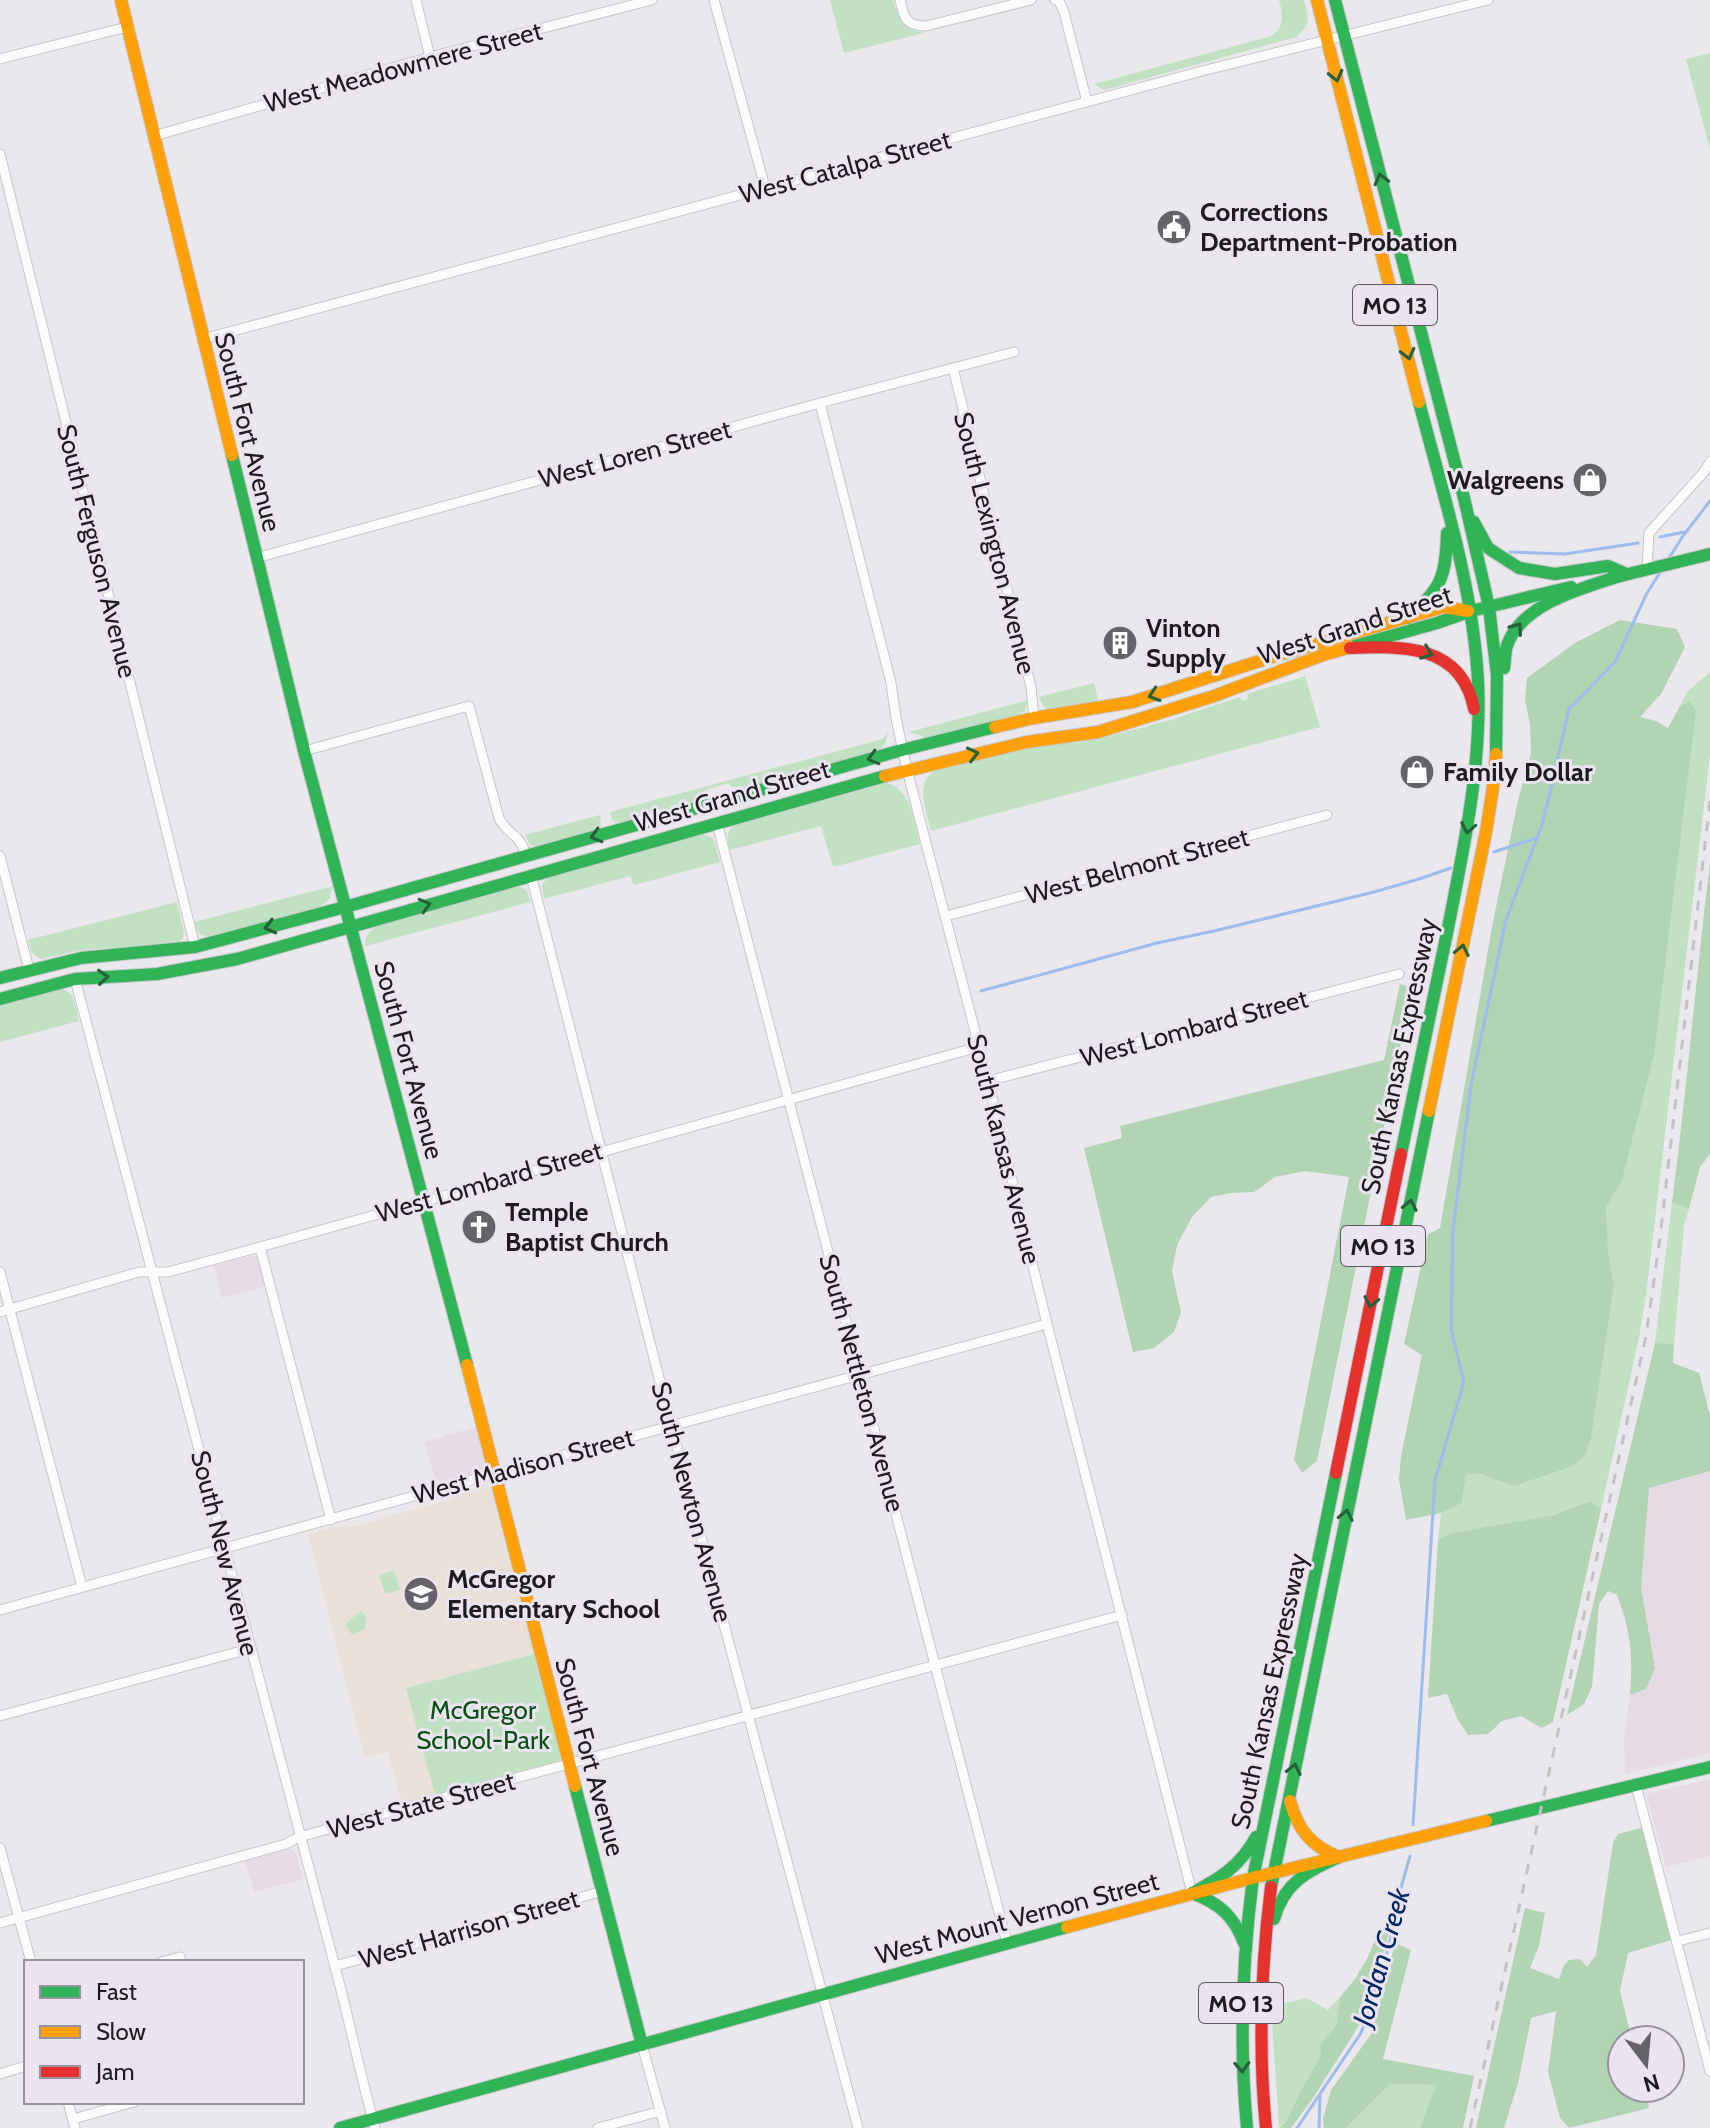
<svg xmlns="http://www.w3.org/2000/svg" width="1710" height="2128" font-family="Cabin,sans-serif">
<rect width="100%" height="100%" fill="#eae7ed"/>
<g fill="#e6dae5">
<path d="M251 1256H258L259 1259 267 1286 222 1298 214 1266Z"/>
<path d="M476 1427 486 1466 485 1471 437 1485 424 1442Z"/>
<path d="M1710 1471V1753L1625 1774 1624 1736 1630 1695 1646 1689 1645 1617 1641 1588 1649 1488Z"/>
<path d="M1710 1779V1856L1666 1867 1646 1794Z"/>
<path d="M288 1850H293L296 1853 303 1879 254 1892 245 1861Z"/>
</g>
<path fill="#e9e0d8" d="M487 1484 491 1489 534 1654 406 1688 435 1795 402 1805 388 1752 365 1757 308 1534 332 1527 355 1526 452 1499 460 1492Z"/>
<g fill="#c0e2c2">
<path d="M830 0H893C898 19 905 29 924 33L844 53Z"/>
<path d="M1279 0H1304C1309 18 1311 24 1296 37L1104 90 1094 84 1272 36C1285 25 1283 15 1279 0Z"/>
<path d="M1710 53V149L1686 59Z"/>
<path d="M1710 672V755L1646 1295 1639 1338 1601 1509 1589 1501 1554 1515 1451 1533 1438 1540 1441 1513 1462 1503 1466 1475 1481 1474 1514 1486 1585 1456 1591 1439 1614 1286 1608 1249 1606 1207 1621 1183 1689 701 1680 706 1687 692Z"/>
<path d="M1305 676 1320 727 931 831C926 808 912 780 940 768L1031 746 1079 742 1106 737 1167 721 1240 697 1242 701 1248 699 1247 694C1266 687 1286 683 1305 676Z"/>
<path d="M1094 683 1099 704 1049 711 1043 706 1039 697Z"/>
<path d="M1028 700 1025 711 1017 715 927 738 909 732Z"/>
<path d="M888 732 885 744 878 751 760 785 731 787 729 783 708 789V793L693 802 619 823 612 820 610 812 883 739Z"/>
<path d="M887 783C912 790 914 823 920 844L833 867 821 826 730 850C727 839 725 831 736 825Z"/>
<path d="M600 815 601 826 597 829 536 847 530 845 525 835Z"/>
<path d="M699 834 710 836 714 840 720 862 634 885 630 876 544 899 542 884 550 876Z"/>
<path d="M333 886 329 899 320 907 213 937 201 935 196 929 194 922Z"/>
<path d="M519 886 527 891 531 902 365 946C366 934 370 930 380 924Z"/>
<path d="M177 902 184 933 183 938 178 943 81 950 41 959 31 952 28 940Z"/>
<path d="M58 989C75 989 76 1007 79 1021L0 1042V1005Z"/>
<path d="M1672 1202 1689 1209 1684 1225 1674 1344 1655 1343Z"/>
<path d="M392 1571 395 1573 400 1590 385 1594 379 1575Z"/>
<path d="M361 1611 366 1616 365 1629 352 1635 345 1624Z"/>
<path d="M534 1654 561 1759 556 1762 435 1795 406 1688Z"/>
<path d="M1340 1997 1337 2024 1321 2045V2056L1301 2090 1287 2120 1279 2126 1271 2007 1306 1998 1328 2010Z"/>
<path d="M1390 2084 1437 2085 1420 2128H1346Z"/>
</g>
<g fill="#b1d4b3">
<path d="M1620 620 1677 629 1685 647 1661 694 1640 717 1656 721 1668 728 1680 706 1689 701 1696 711 1654 1055 1621 1183 1606 1207 1608 1249 1614 1286 1591 1439 1585 1456 1570 1467 1514 1486 1481 1474 1466 1475 1462 1503 1441 1513 1406 1520 1399 1480 1401 1456 1422 1355 1404 1344 1428 1234 1440 1228 1492 927 1518 800 1531 754 1530 725 1525 700 1527 678 1575 643Z"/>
<path d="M1710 863V1154L1700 1167 1689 1209 1672 1202C1687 1089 1696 976 1710 863Z"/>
<path d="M1400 984 1412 988 1317 1461 1302 1473 1294 1459 1349 1177 1305 1171 1275 1177 1254 1192 1231 1193 1211 1197 1192 1217 1177 1245 1172 1271 1181 1312 1174 1332 1154 1348 1133 1352 1084 1148 1122 1138 1120 1126 1384 1060Z"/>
<path d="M1655 1343 1674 1344 1673 1363 1699 1373 1710 1415V1471L1649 1488 1641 1588 1655 1668 1646 1689 1630 1695C1633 1657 1631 1631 1617 1595L1608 1591 1599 1604 1592 1687 1584 1704 1567 1715Z"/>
<path d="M1590 1501 1601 1509 1553 1722 1542 1728 1521 1716 1502 1721 1488 1734 1468 1735 1458 1720 1447 1694 1428 1698 1438 1540 1451 1533 1554 1515Z"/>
<path d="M1644 1827 1671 1940 1628 1953 1620 1991 1632 2040H1622V2088H1645L1649 2108 1569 2128 1560 2118 1548 2072 1556 2011 1531 2018 1518 2083 1504 2128H1476L1525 1908 1545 1913 1539 1946 1530 1968 1559 1979 1564 1965 1569 1960 1580 1959 1587 1967 1596 1955 1613 1843 1618 1834Z"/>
<path d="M1379 1930 1389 1932 1383 1956 1358 2027 1313 2098 1291 2128H1279L1287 2120 1301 2090 1321 2056 1320 2045 1337 2024 1340 1997 1355 1979 1368 1957Z"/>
<path d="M1395 1943 1411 1950 1383 2059 1474 2076 1463 2128H1420L1436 2085 1390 2084 1346 2128H1324L1323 2119 1331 2090 1372 2033Z"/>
</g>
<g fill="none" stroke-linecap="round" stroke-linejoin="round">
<g stroke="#9dbcef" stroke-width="3">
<path d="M1660 537 1684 532"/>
<path d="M1510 552 1565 554 1638 543"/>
<path d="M1669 558 1683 536 1710 501"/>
<path d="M1494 852 1536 838"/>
<path d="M981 991 1157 943 1214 931 1374 892 1419 879 1451 868"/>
<path d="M1413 1825 1435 1480 1464 1382 1451 1329 1453 1231 1471 1085 1506 920 1543 822 1569 709 1615 662 1647 593 1661 571"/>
<path d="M1297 2128 1361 2033 1389 1946 1399 1895 1410 1856"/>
<path d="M1319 2128 1320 2096"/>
</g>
<defs>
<g id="street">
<path d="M416 0 430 57"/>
<path d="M714 0 765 187"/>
<path d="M900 0C904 18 906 26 926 26L1031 0"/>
<path d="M1055 0 1059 1 1064 12 1087 102"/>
<path d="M0 59 127 27"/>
<path d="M154 136 430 57 652 0"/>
<path d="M0 154 195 947"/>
<path d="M203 339 1202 71 1488 0"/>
<path d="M953 368 1031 687 1034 718"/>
<path d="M820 403 891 683 896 718 907 770 988 1081 1047 1324 1192 1893"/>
<path d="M256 558 820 403 1014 352"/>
<path d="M1647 569 1649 533 1704 472 1710 462"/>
<path d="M304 751 469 706 499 818C508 836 519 832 526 855"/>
<path d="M717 823 1007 1943"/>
<path d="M0 856 29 970"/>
<path d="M531 875 671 1425 858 2128"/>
<path d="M946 916 1327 815"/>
<path d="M75 979C163 1307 245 1636 334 1963 349 2018 360 2074 375 2128"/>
<path d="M988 1081 1399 974"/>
<path d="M260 1247 331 1520"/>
<path d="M0 1272 82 1587"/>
<path d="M0 1312 139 1272H168L260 1247 978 1047"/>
<path d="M0 1610 494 1474 1047 1324"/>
<path d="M0 1716 249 1649"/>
<path d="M1636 1785 1710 2071"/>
<path d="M0 1848 31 1962"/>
<path d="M0 1923 286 1844 299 1837 412 1806 1122 1615"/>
<path d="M1678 1941 1710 1933"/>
<path d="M161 1962 180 1957 181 1962"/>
<path d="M335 1966 603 1891"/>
<path d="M642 2045 665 2128"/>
<path d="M0 2074 26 2066"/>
<path d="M68 2102 75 2128"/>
<path d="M73 2119 134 2102"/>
<path d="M598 2128 661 2111"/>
</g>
<g id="fast">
<path d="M1335 0 1464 498 1489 607 1497 675 1496 754"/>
<path d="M232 455 304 751 467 1365"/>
<path d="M1474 522 1488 548 1519 568 1555 574 1608 566 1626 574"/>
<path d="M1620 576 1710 554"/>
<path d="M1408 618C1441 588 1446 578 1447 533"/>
<path d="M1351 647 1437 623 1471 611 1571 587"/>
<path d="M1504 668C1505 662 1505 655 1506 649 1518 603 1587 587 1626 574"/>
<path d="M0 978 81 958 195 947 345 907 902 750 995 727"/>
<path d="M0 999 75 979 157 974 237 959 885 776"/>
<path d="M1401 1154C1417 1079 1432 1003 1448 928 1464 846 1482 765 1478 681 1473 586 1443 494 1419 402"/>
<path d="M575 1786 642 2045"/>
<path d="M1486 1821 1710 1767"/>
<path d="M1271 1887 1429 1111"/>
<path d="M1192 1893C1220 1879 1241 1865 1256 1837"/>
<path d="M1192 1893C1219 1903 1234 1916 1244 1943"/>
<path d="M1274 1919C1284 1883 1307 1871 1339 1857"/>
<path d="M340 2128 1067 1927"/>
<path d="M1247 2128C1239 2044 1242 1962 1253 1878L1336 1473"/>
</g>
<g id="slow">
<path d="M121 0 232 455"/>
<path d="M1317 0 1419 402"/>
<path d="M995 727 1034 718 1132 702 1269 658 1443 607 1468 611"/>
<path d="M885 776 1027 742 1098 732 1214 696 1323 655 1351 647"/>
<path d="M1429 1111 1486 832 1494 781 1496 754"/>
<path d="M467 1365 575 1786"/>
<path d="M1290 1801C1298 1830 1311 1846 1339 1857"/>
<path d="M1067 1927 1256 1877 1486 1821"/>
</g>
<g id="jam">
<path d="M1350 648C1402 646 1462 644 1474 709"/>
<path d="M1336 1473 1401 1154"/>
<path d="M1266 2128C1258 2047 1261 1967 1271 1887"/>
</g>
</defs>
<use href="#street" stroke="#c8c5ca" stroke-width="11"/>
<use href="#fast" stroke="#c8c5ca" stroke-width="14"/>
<use href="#slow" stroke="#c8c5ca" stroke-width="14"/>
<use href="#jam" stroke="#c8c5ca" stroke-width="14"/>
<use href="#street" stroke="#fcfbfc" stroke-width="9"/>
<use href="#fast" stroke="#30b455" stroke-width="12"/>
<use href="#slow" stroke="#ff9f0a" stroke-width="12"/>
<use href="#jam" stroke="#e5322d" stroke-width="12"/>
<path stroke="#c2c2c2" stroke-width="3" stroke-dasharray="10 10" stroke-linecap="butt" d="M1470 2128 1646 1336 1660 1238 1710 800"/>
</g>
<defs><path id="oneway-chevron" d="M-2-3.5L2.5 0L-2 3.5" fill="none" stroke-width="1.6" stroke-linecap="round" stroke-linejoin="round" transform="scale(2)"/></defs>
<g stroke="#266038">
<use href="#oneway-chevron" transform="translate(1336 76) rotate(76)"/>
<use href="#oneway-chevron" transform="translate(1381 179) rotate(-104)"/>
<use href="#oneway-chevron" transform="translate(1408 354) rotate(76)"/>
<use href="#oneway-chevron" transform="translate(1517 628) rotate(-54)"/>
<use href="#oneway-chevron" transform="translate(1427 653) rotate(21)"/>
<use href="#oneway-chevron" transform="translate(1154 695) rotate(162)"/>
<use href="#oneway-chevron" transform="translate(973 754) rotate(-13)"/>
<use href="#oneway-chevron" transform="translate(873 758) rotate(164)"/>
<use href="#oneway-chevron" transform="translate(1468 828) rotate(101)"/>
<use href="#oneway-chevron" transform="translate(596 836) rotate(164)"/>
<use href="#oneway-chevron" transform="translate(425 905) rotate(-16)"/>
<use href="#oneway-chevron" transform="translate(270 927) rotate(165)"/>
<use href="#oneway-chevron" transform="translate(1462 950) rotate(-78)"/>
<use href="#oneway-chevron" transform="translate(103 977) rotate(-4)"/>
<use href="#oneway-chevron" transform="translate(1410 1205) rotate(-78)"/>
<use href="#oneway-chevron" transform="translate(1371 1302) rotate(102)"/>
<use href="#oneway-chevron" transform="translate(1346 1515) rotate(-78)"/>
<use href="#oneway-chevron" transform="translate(1294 1769) rotate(-78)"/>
<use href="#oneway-chevron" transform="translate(1242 2067) rotate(87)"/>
</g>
<defs>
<symbol id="civic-disc" viewBox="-11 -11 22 22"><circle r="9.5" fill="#656368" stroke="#e9e4f0"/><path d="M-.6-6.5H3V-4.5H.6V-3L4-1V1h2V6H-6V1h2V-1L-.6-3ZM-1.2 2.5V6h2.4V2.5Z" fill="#fff"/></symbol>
<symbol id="shop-disc" viewBox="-11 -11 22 22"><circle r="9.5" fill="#656368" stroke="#e9e4f0"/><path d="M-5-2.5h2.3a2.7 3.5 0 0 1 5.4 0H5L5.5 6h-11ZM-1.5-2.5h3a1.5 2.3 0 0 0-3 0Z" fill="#fff"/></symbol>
<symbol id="building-disc" viewBox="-11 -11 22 22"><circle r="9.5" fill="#656368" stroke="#e9e4f0"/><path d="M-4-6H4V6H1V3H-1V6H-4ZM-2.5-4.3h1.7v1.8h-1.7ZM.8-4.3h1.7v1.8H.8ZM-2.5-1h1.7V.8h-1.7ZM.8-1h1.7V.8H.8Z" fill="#fff"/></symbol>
<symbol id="church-disc" viewBox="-11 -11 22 22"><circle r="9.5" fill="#656368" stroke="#e9e4f0"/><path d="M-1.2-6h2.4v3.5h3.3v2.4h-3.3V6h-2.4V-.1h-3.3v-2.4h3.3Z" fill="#fff"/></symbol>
<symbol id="school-disc" viewBox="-11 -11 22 22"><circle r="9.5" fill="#656368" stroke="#e9e4f0"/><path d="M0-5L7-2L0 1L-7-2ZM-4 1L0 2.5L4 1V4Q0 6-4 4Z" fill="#fff"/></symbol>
</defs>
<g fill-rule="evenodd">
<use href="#civic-disc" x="1154" y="207" width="40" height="40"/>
<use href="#shop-disc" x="1570" y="460" width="40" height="40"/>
<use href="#building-disc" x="1100" y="623" width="40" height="40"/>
<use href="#shop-disc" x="1397" y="752" width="40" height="40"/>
<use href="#church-disc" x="459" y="1207" width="40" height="40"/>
<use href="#school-disc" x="401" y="1574" width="40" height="40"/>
</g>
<g text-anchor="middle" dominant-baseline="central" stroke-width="6" stroke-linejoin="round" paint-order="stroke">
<g fill="#e9e4f0" stroke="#5b585e" stroke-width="2">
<rect x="1353" y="285" width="84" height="40" rx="6"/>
<rect x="1341" y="1226" width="84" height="40" rx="6"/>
<rect x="1199" y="1983" width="84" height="40" rx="6"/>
</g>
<g font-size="24" font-weight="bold" fill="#1e1c20">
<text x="1395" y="305">MO 13</text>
<text x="1383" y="1246">MO 13</text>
<text x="1241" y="2003">MO 13</text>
</g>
<g font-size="26" fill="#1e1c20" stroke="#e9e4f0">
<text transform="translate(403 67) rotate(-15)">West Meadowmere Street</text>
<text transform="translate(845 167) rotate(-15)">West Catalpa Street</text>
<text transform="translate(248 432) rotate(76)">South Fort Avenue</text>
<text transform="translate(635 454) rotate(-15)">West Loren Street</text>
<text transform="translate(995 543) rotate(76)">South Lexington Avenue</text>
<text transform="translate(97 551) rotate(76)">South Ferguson Avenue</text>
<text transform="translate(1355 625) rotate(-18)">West Grand Street</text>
<text transform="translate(732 796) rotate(-16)">West Grand Street</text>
<text transform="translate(1137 866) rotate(-15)">West Belmont Street</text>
<text transform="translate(1194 1028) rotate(-15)">West Lombard Street</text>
<text transform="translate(1399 1056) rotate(-78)">South Kansas Expressway</text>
<text transform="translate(409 1060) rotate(75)">South Fort Avenue</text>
<text transform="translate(1004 1149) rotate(76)">South Kansas Avenue</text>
<text transform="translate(489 1182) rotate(-16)">West Lombard Street</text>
<text transform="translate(862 1383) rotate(75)">South Nettleton Avenue</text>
<text transform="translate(523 1466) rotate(-15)">West Madison Street</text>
<text transform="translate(692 1502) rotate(75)">South Newton Avenue</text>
<text transform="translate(225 1553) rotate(76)">South New Avenue</text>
<text transform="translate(1269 1691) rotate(-78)">South Kansas Expressway</text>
<text transform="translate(590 1757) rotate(75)">South Fort Avenue</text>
<text transform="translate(421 1805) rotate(-15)">West State Street</text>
<text transform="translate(1017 1918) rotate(-15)">West Mount Vernon Street</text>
<text transform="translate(469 1929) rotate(-16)">West Harrison Street</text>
</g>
<g font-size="26" font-weight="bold" fill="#1e1c20" stroke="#e9e4f0" text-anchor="start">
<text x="1200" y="212">Corrections<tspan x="1200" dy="30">Department-Probation</tspan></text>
<text x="1564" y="480" text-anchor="end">Walgreens</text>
<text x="1146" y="628">Vinton<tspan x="1146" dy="30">Supply</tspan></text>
<text x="1443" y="772">Family Dollar</text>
<text x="505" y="1212">Temple<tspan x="505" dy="30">Baptist Church</tspan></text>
<text x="447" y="1579">McGregor<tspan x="447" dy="30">Elementary School</tspan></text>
</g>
<g font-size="26" fill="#095113" stroke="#e9e4f0">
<text x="483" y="1710">McGregor<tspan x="483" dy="30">School-Park</tspan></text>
</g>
<g font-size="28" font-style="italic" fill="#002763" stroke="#e9e4f0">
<text transform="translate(1381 1957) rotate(-74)">Jordan Creek</text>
</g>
</g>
<rect x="24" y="1960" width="280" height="144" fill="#e9e4f0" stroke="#98949d" stroke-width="2"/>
<rect x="40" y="1986" width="40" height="12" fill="#30b455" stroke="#98949d" stroke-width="2"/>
<text x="96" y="2000" font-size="24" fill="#1e1c20">Fast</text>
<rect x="40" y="2026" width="40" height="12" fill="#ff9f0a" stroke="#98949d" stroke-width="2"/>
<text x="96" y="2040" font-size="24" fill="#1e1c20">Slow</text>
<rect x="40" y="2066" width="40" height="12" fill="#e5322d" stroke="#98949d" stroke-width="2"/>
<text x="96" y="2080" font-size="24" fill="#1e1c20">Jam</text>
<g transform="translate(1646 2064) rotate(164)"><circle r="38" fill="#e9e4f0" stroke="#98949d" stroke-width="2"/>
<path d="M0-6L14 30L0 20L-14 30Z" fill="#656368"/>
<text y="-12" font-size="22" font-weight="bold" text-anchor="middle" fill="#1e1c20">N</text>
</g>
</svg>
